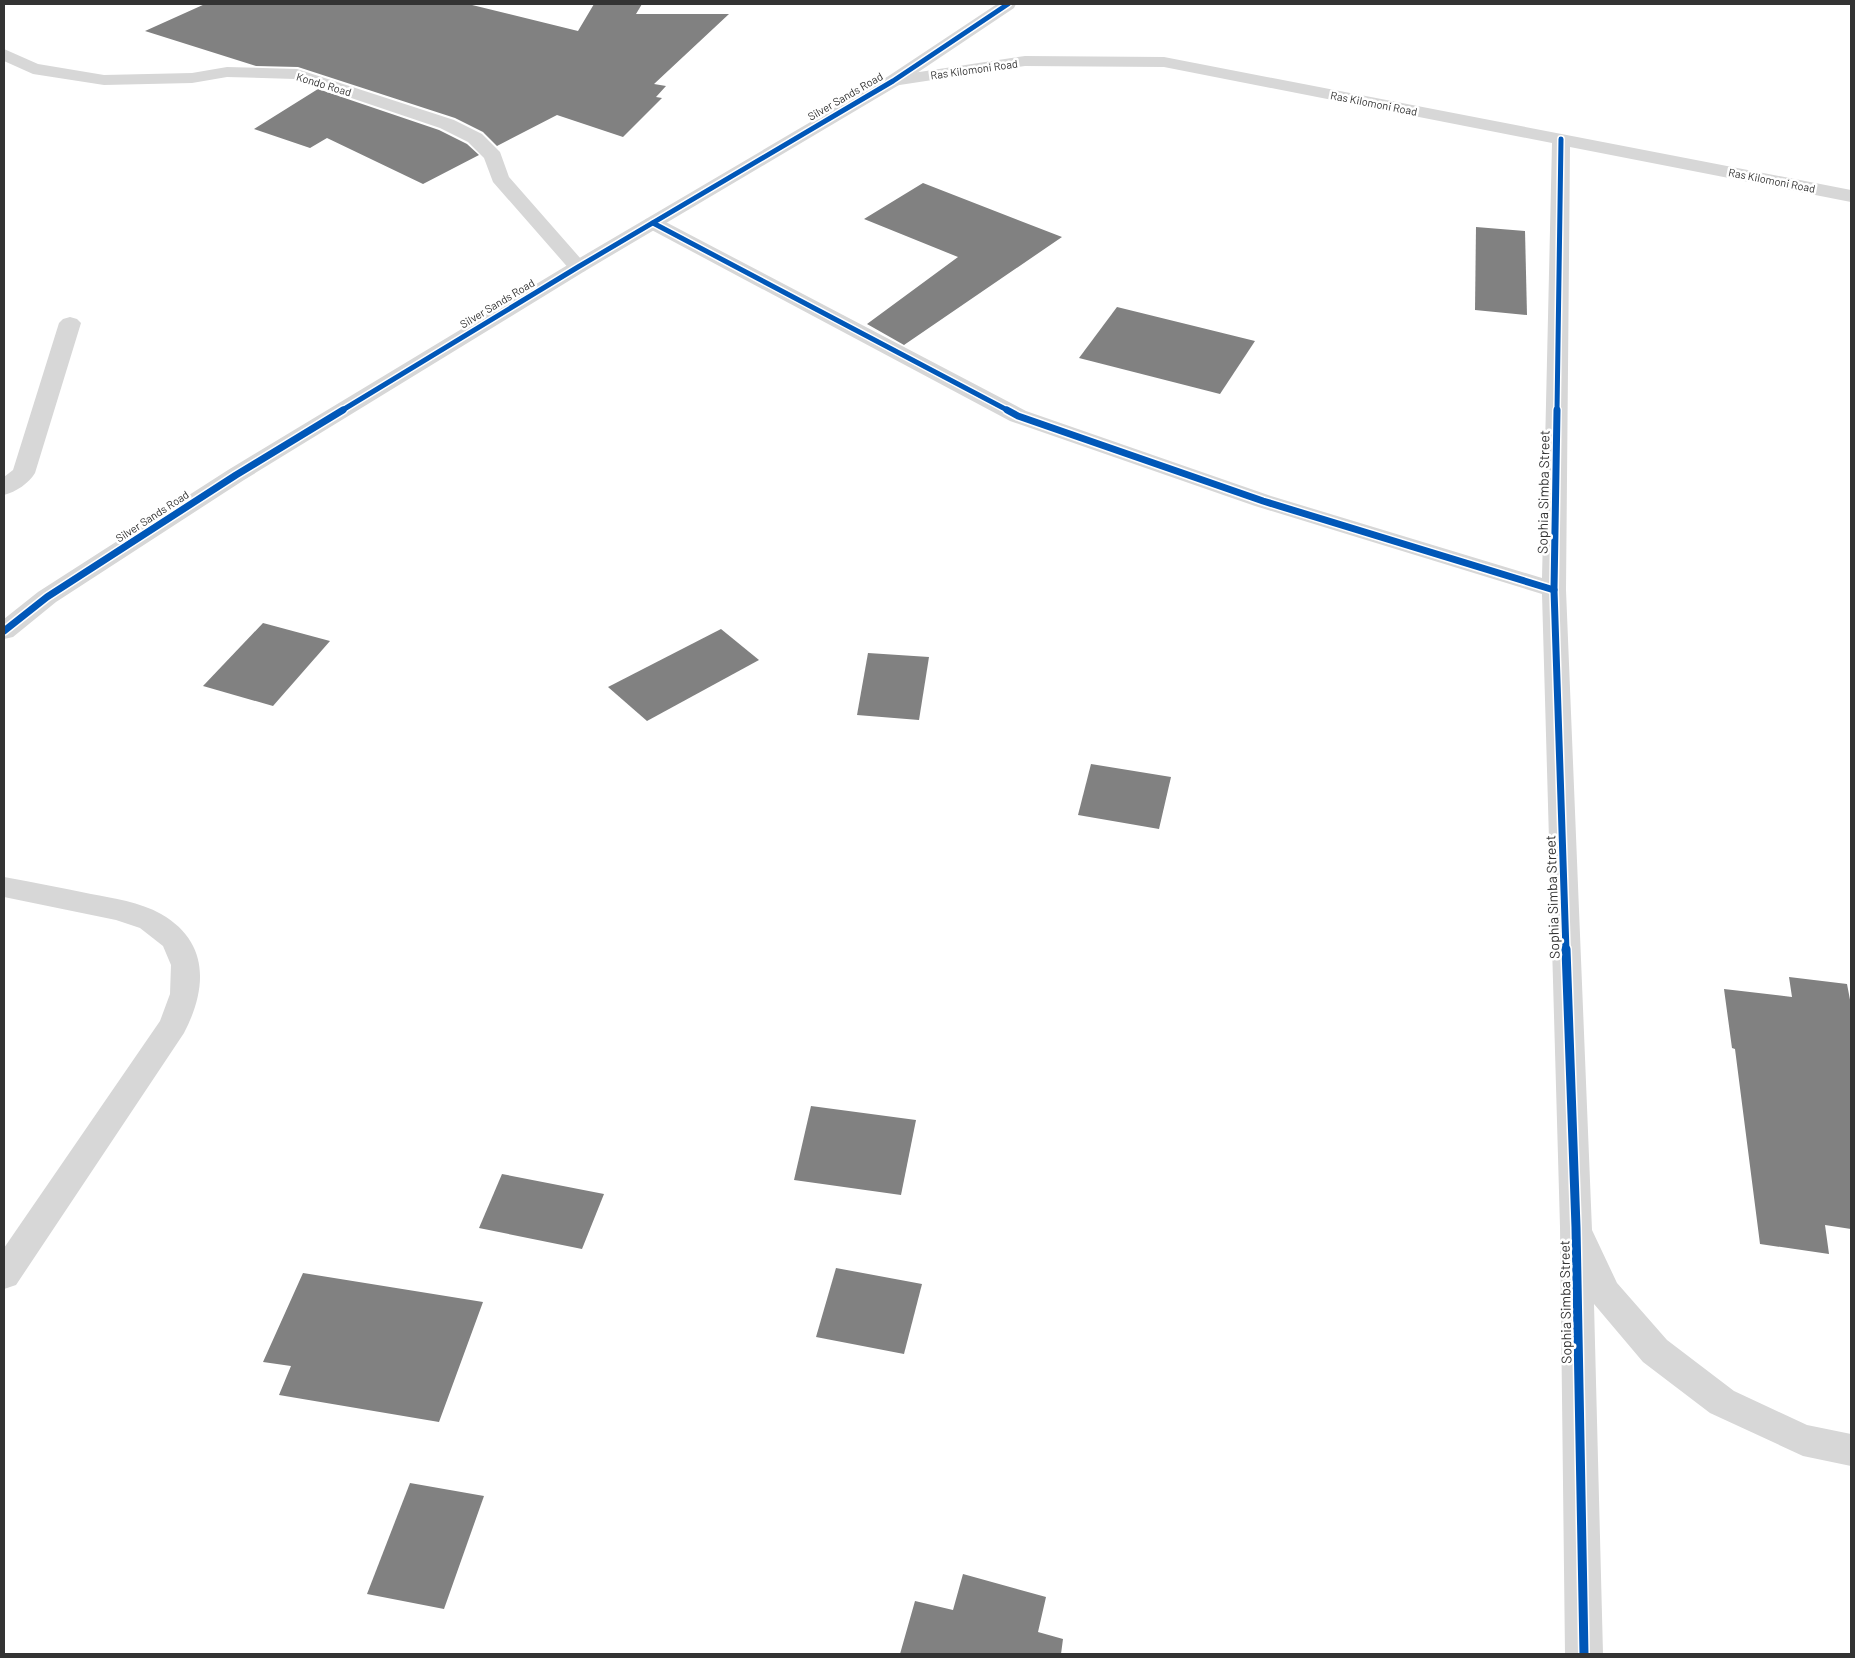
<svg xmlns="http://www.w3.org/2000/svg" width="1855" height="1658" font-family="Barlow,sans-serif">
<rect width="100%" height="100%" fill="#fff"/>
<g fill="#818181">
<path d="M205 4H468L578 31 594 4H642L636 14H729L654 84 666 86 656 97 662 98 623 137 557 115 497 146 483 132 455 118 298 67 256 66 145 31Z"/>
<path d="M318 89 439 130 467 144 479 155 423 184 327 138 310 148 254 129Z"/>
<path d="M923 183 1062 237 904 345 867 324 958 257 864 219Z"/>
<path d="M1476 227 1525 231 1527 315 1475 310Z"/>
<path d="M1117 307 1255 341 1220 394 1079 358Z"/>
<path d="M263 623 330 641 273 706 203 686Z"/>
<path d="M721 629 759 660 647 721 608 687Z"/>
<path d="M868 653 929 657 919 720 857 715Z"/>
<path d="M1091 764 1171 777 1159 829 1078 815Z"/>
<path d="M1789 977 1847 984 1851 1005V1229L1825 1225 1829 1254 1760 1244 1735 1049 1732 1048 1724 989 1792 997Z"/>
<path d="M811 1106 916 1120 901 1195 794 1180Z"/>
<path d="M502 1174 604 1194 582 1249 479 1228Z"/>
<path d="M836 1268 922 1284 904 1354 816 1337Z"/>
<path d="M303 1273 483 1302 439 1422 279 1395 291 1366 263 1362Z"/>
<path d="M410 1483 484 1496 444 1609 367 1594Z"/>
<path d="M963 1574 1046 1597 1038 1632 1063 1639 1061 1654H900L915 1601 953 1610Z"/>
</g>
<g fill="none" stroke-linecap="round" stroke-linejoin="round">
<g fill="#d7d7d7" fill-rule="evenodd">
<path d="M4 49 38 64 104 75 192 73 227 67 297 69 454 120 482 134 500 152 509 177 588 267 585 271 578 273 571 271 493 182 484 158 468 142 440 128 295 79 227 77 192 83 104 85 33 74 4 61Z"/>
<path d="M1025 56 1164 57 1851 190V202L1570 147 1566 590 1592 1230 1617 1283 1667 1340 1734 1391 1807 1425 1851 1434V1466L1803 1456 1710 1413 1643 1362 1594 1304 1603 1654H1565L1560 1227 1542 594 1255 506 1010 421 646 227 643 223 646 219 653 217 660 219 1026 411 1271 496 1542 578 1552 143 1164 67 1025 66 893 86 887 85 884 81 887 77 893 76Z"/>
<path d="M70 317 77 319 81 323 35 473C29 483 16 492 4 495V477L13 470 59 323 63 319Z"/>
<path d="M4 877C33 882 62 888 91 894 113 898 140 902 161 914 210 942 207 989 184 1033L16 1285 4 1289V1248L160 1021 170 994 171 965 163 946 140 928 116 920 4 897Z"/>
</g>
<path fill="#d7d7d7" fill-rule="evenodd" d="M997 4H1016L1014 8 899 85 585 271 244 480 56 602 13 637 4 639V619L38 592 228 470 571 263 887 77Z"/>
<defs>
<g id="cycleway-far2">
<path d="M653 223 1009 411"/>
<path d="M341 411 578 267 893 81 1008 4"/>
<path d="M1557 411 1561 139"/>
</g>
<g id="cycleway-far1">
<path d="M1007 410 1018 416 1263 501 1554 590"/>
<path d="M1557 410 1554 590 1566 951"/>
<path d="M4 631 47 597 236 475 343 410"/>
</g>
<path id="cycleway" d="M1566 949 1576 1227 1584 1654"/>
</defs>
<use href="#cycleway-far2" stroke="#fff" stroke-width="8"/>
<use href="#cycleway-far1" stroke="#fff" stroke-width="10"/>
<use href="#cycleway" stroke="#fff" stroke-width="12"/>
<use href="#cycleway-far2" stroke="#0057b8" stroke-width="5"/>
<use href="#cycleway-far1" stroke="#0057b8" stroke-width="7"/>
<use href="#cycleway" stroke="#0057b8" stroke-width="9"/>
</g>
<g text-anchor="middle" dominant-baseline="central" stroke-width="5" stroke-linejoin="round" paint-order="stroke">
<g font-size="11" fill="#333" stroke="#fff">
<text transform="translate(974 69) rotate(-8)">Ras Kilomoni Road</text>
<text transform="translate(324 84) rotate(17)">Kondo Road</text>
<text transform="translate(845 96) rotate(-30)">Silver Sands Road</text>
<text transform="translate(1374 103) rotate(11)">Ras Kilomoni Road</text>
<text transform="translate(1772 180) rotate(11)">Ras Kilomoni Road</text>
<text transform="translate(497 303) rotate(-31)">Silver Sands Road</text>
<text transform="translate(152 516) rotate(-33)">Silver Sands Road</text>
</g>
<g font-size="14" fill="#333" stroke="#fff">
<text transform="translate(1543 492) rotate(-89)">Sophia Simba Street</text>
<text transform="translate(1552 897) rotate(-92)">Sophia Simba Street</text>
<text transform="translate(1565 1302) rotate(-91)">Sophia Simba Street</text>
</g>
</g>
<rect width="1855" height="1658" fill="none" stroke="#333333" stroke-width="10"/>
</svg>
